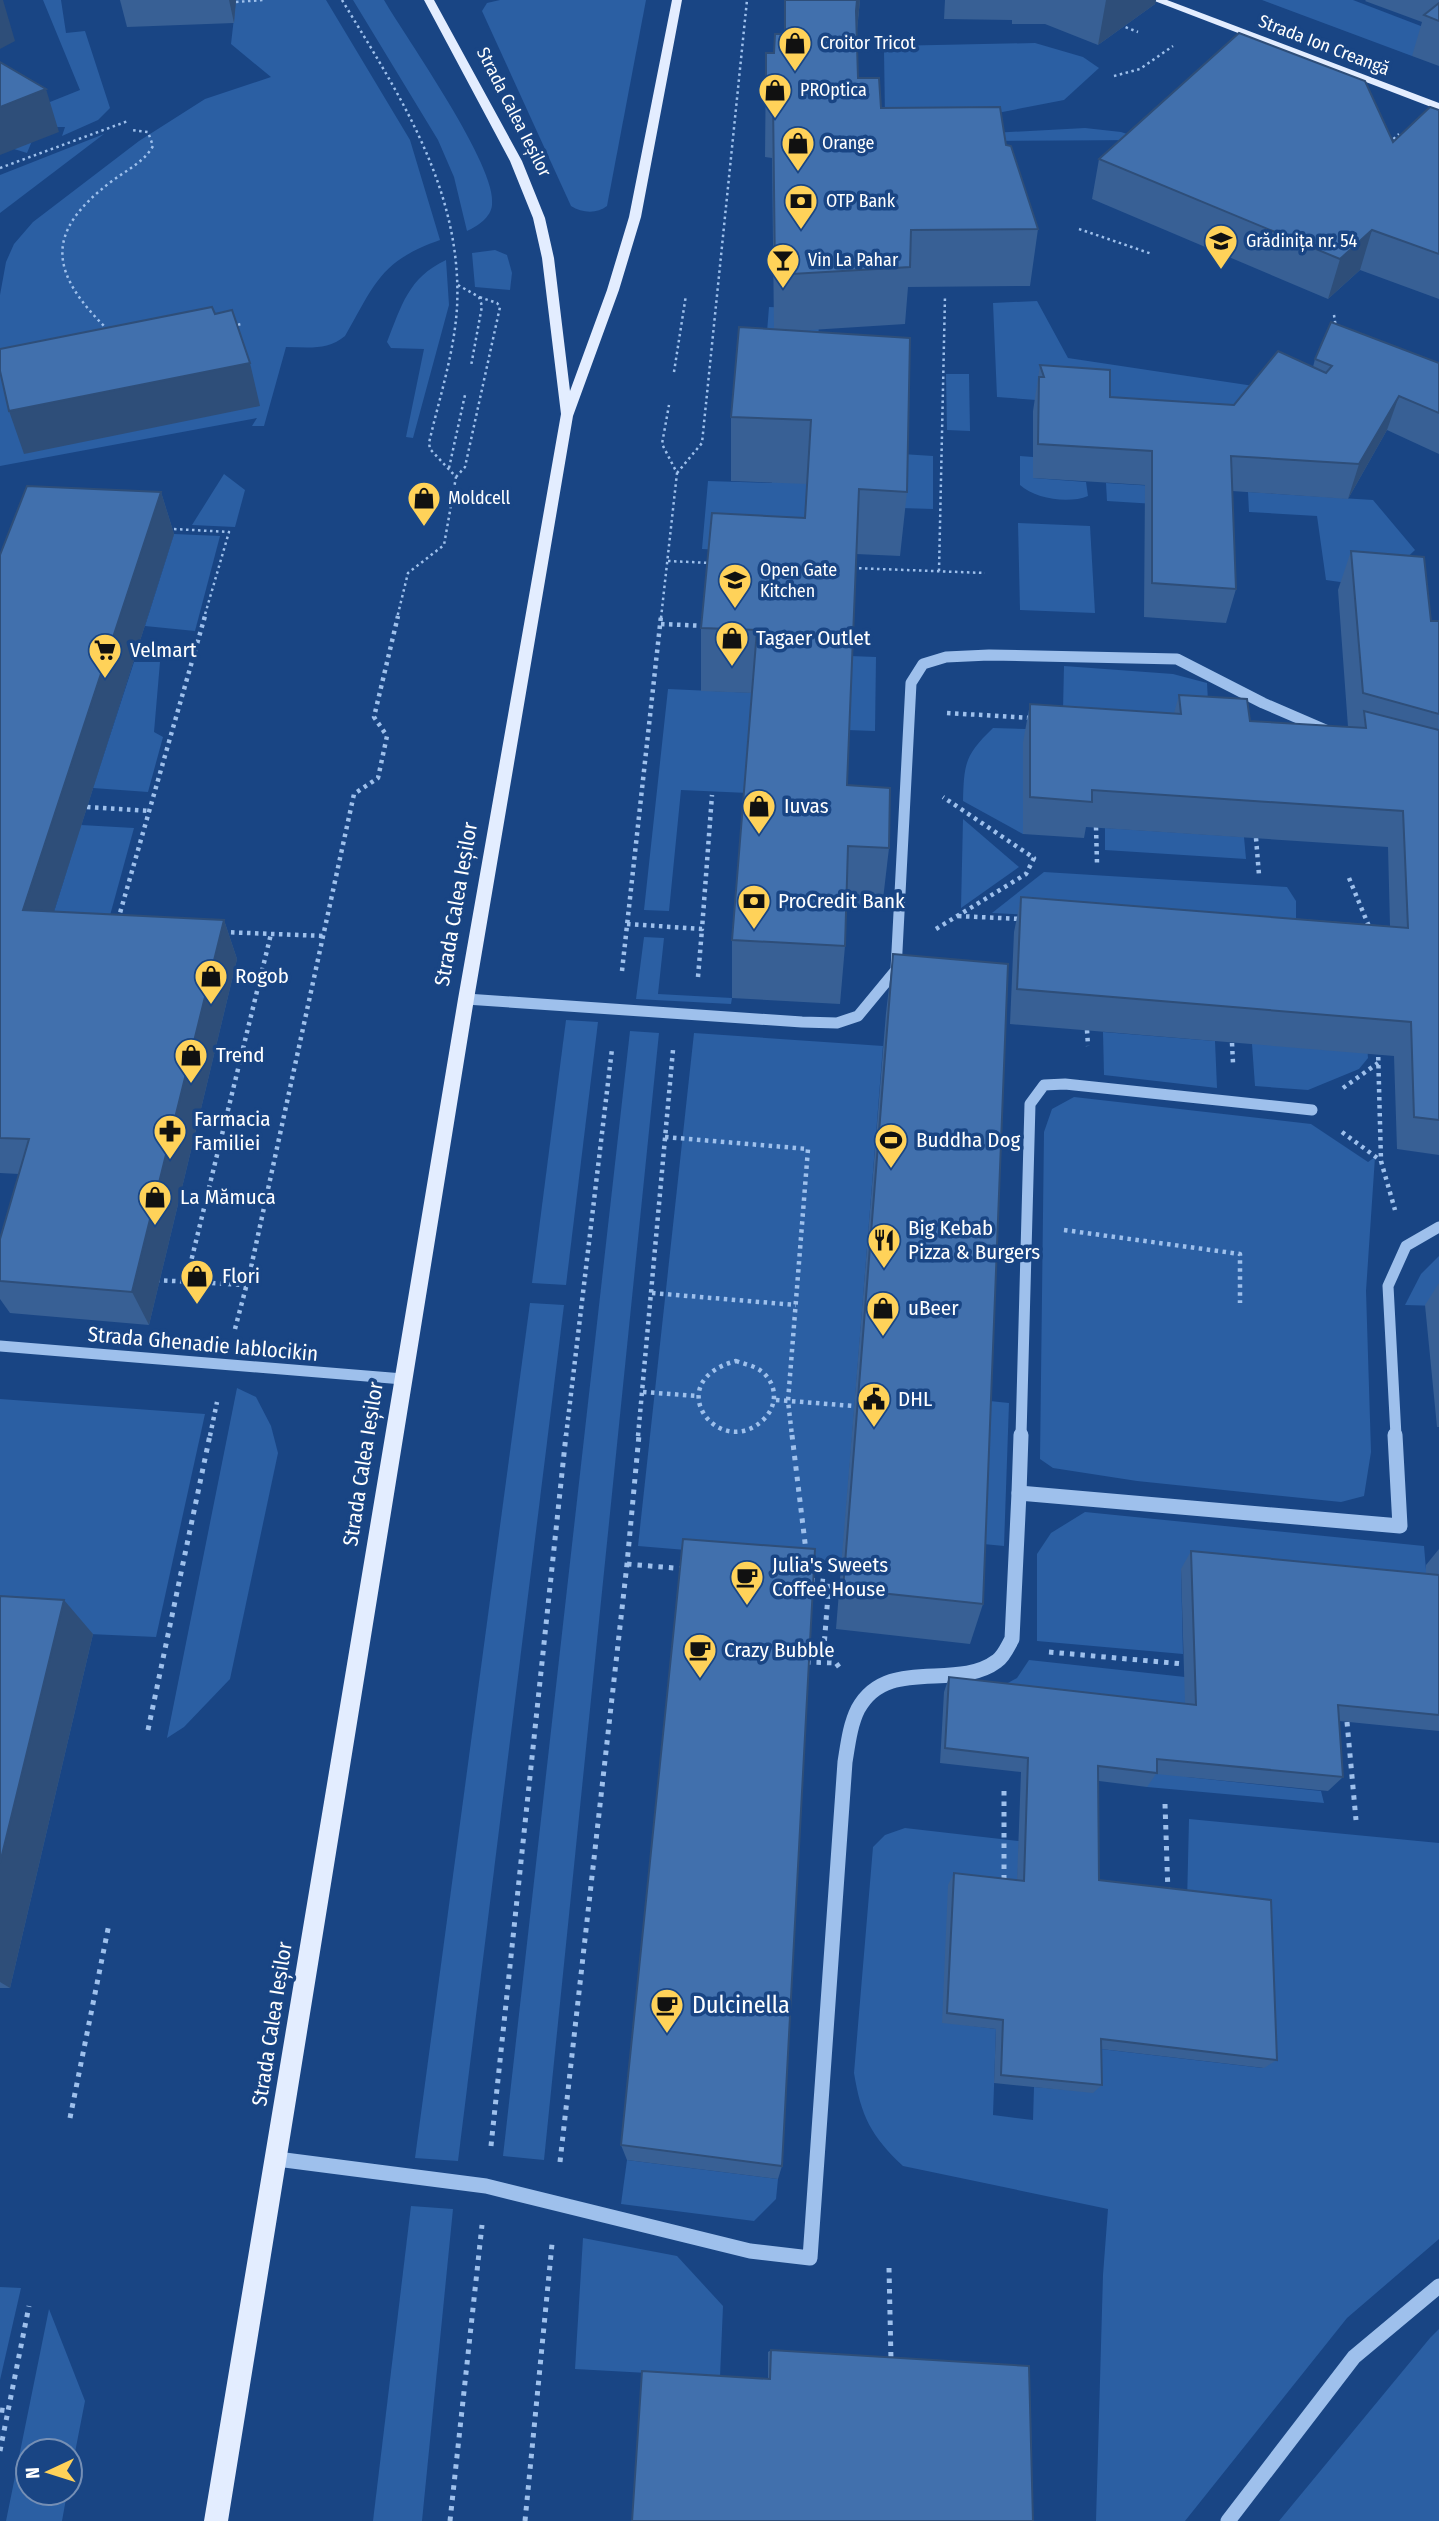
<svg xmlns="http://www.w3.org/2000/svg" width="1439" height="2521" font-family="'Fira Sans Condensed',sans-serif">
<rect width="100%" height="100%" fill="#194584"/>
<g fill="#2b5fa3">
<path d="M43 0H61L66 33 85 31 110 108 98 120 62 136 65 127H31L34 136 27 153 14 149 0 122 80 90Z"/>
<path d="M236 0H326L410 140 440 240C380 261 375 284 345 336 327 351 307 347 286 347L264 426H252L257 418 0 466V295L6 262 14 244 33 222 139 141 205 99 271 77 231 44Z"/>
<path d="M353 0H384C406 38 498 167 492 205 491 217 478 226 467 231L454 177 438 140Z"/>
<path d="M500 0H646L607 206C597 214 582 213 571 206L482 11 487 3Z"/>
<path d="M1262 0H1353L1439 33 1412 56Z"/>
<path d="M1035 43 1083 57 1099 68 1064 100 987 115 885 117 884 51 889 46Z"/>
<path d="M1085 128 1121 132 1145 140 992 141V133Z"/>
<path d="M104 134 0 213V175Z"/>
<path d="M495 250 507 255 512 273 510 290 475 287 472 253Z"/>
<path d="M446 260 449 305 413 438 406 437 424 349 391 348 387 342C402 305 408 278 446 260Z"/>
<path d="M1037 301 1068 358 1267 388 1254 405H1103L997 397 993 303Z"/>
<path d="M769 307 820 309 804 554 702 549 708 481 772 483 762 394Z"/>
<path d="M946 374H969L970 431 947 430Z"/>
<path d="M902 454 933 456V509L901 508Z"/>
<path d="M1020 456 1033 457V478L1086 482 1088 496C1069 504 1035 499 1020 485Z"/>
<path d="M224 474 245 490 235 527 192 525Z"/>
<path d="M1106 483 1203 489 1204 507 1107 501Z"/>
<path d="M1248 492 1373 500 1415 550 1376 587 1326 580 1317 516 1249 512Z"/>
<path d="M1018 523 1090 526 1095 613 1020 610Z"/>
<path d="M174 534 220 536 195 631 145 626Z"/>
<path d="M850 656 876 657 875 731 847 730Z"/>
<path d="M134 662H160L154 732 163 737 148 792 93 788Z"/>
<path d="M1064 666 1173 674 1207 683 1209 720 1063 710Z"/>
<path d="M668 689 755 693 748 793 681 790 669 911 644 910Z"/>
<path d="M993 728 1169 733 1024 742 1023 834 963 801C964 763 965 755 993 728Z"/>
<path d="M963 819 1019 867 961 908Z"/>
<path d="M81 825 134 828 106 930 49 928Z"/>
<path d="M1105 828 1244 837 1246 859 1105 850Z"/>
<path d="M1044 872 1287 887 1296 901V921L1288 928 992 913Z"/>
<path d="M644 937 664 938 658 994 732 998 731 1004 636 999Z"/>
<path d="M1359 952 1368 1058 1359 1069 1308 1090 1255 1086 1252 1044Z"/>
<path d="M566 1020 598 1022 566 1285 532 1283Z"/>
<path d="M630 1031 659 1033 544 2160 503 2156Z"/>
<path d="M1103 1032 1215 1041 1217 1088 1104 1075Z"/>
<path d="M694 1033 883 1046 842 1563 638 1546Z"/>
<path d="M1074 1097 1311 1124 1368 1162 1375 1157 1366 1291 1371 1452 1364 1496 1341 1502 1137 1481 1053 1468 1040 1459 1044 1132 1052 1109Z"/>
<path d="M1439 1256V1306L1405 1305 1421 1274Z"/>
<path d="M530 1303 564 1305 458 2161 415 2158Z"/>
<path d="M237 1388 256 1397 271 1426 278 1453 230 1679 184 1727 167 1738Z"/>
<path d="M0 1399 205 1414 156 1637 0 1630Z"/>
<path d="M980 1400 1009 1403 1004 1546 973 1543Z"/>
<path d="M1085 1512 1424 1546 1428 1593 1181 1569 1183 1654 1037 1641V1554L1051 1533Z"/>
<path d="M1029 1660 1185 1677 1187 1777 1321 1791 1324 1803 1147 1787V1716L982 1697 1017 1678Z"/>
<path d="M1189 1819 1439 1843V2239L1347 2318 1185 2521H1096L1103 2275 1108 2209 903 2166C871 2136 861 2116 854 2073L873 1847 885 1835 905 1828 1019 1841 1017 1893 942 2022 996 2029 993 2115 1033 2120 1034 2087 1093 2092 1092 2048 1263 2068 1187 1903Z"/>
<path d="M627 2160 778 2179 776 2199 754 2221 621 2204Z"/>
<path d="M411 2206 453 2209 422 2521H373Z"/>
<path d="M583 2238 677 2256 723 2306 720 2377 575 2369Z"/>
<path d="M0 2287 21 2288 0 2380Z"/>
<path d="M49 2309 85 2401 70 2478V2451H28V2493H67L62 2521H6Z"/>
<path d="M1439 2329V2521H1279L1430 2338Z"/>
</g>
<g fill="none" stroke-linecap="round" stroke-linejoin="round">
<g stroke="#9ec0ec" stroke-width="2.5" stroke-dasharray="2.5 3.5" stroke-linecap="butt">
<path d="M342 0C400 96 463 191 457 308 454 354 439 399 429 443L430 449 456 477 444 545 408 573 397 618"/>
<path d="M236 2 263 0"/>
<path d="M1120 25 1138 32"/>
<path d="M1114 76 1140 69 1173 46"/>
<path d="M1389 143 1399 134"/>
<path d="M0 168 128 121"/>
<path d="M1079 229 1152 254"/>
<path d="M458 285 479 297 482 306 471 366"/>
<path d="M1334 315 1336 328"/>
<path d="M232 326 242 324"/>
<path d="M108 330C50 273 43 233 112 181 127 170 144 162 153 146L148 132 131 130"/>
<path d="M674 372 686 295"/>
<path d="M449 468 465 395"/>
<path d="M677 473 702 443 747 0"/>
<path d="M456 477 465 467 500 307 497 303 479 297"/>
<path d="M174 529 229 532 204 618"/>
<path d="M668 561 711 563"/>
<path d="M853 568 985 573"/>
<path d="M939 571 945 296"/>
<path d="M661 618 677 473 662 444 669 405"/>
</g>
<g stroke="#9ec0ec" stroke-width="4.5" stroke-dasharray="3.5 4.5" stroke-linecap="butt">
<path d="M661 624 706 626"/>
<path d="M138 646 196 649"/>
<path d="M947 713 1033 718"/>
<path d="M87 807 149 811"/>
<path d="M1096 827 1097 863"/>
<path d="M1256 838 1259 875"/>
<path d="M1349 878 1370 929"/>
<path d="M958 916 1021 919"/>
<path d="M118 920 205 616"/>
<path d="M627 924 702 929 712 795"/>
<path d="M936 929 1026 874 1034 858 943 797"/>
<path d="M223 932 324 936"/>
<path d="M622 971 661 616"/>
<path d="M698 977 702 929"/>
<path d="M1087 1030 1088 1046"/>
<path d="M1232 1043 1233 1063"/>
<path d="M1378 1049 1381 1161 1395 1210"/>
<path d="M1343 1088 1378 1063"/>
<path d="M1342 1132 1380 1160"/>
<path d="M665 1137 808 1149 788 1401 792 1436"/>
<path d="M1064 1230 1240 1254V1303"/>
<path d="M156 1280 246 1285"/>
<path d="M186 1282 271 934"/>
<path d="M652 1293 796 1305"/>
<path d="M235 1329 250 1272 354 794 378 778 387 736 374 717 398 616"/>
<path d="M736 1361C744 1364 755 1366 761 1371 777 1383 778 1404 765 1418 721 1464 657 1382 736 1361Z"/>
<path d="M643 1392 697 1396"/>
<path d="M776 1400 854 1406"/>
<path d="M210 1436 217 1402"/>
<path d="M566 1436 612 1049"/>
<path d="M638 1436 673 1050"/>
</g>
<g stroke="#9ec0ec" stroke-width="5" stroke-dasharray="4.5 6" stroke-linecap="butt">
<path d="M792 1435 806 1551"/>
<path d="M627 1564 686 1569"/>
<path d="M810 1580 829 1582 824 1647 839 1667"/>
<path d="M1049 1652 1184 1664"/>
<path d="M806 1662 837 1663"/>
<path d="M1347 1722 1356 1820"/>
<path d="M148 1730 210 1435"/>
<path d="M1004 1791V1884"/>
<path d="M1165 1804 1168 1893"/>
<path d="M70 2118 109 1924"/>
<path d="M491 2146 566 1435"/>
<path d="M560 2162 627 1564 639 1435"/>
<path d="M889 2268 891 2360"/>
<path d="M0 2410 8 2411"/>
<path d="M0 2451 29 2306"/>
<path d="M450 2521 482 2225"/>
<path d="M525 2521 552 2244"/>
</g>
<g stroke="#9ec0ec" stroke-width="11">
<path d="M466 999 802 1022 837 1023 858 1016 896 970 911 683 923 664 946 657 989 655 1177 659 1263 703 1328 731"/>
<path d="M0 1346 403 1379"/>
<path d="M1021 1436 1030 1104 1044 1085 1065 1084 1312 1110"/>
<path d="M1396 1436 1388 1286 1406 1246 1439 1227"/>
</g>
<g stroke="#9ec0ec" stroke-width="15">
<path d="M1019 1493 1021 1435"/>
<path d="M277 2159 486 2186 750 2251 810 2258 845 1762C848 1744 850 1725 858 1709 887 1655 956 1692 997 1661 1004 1656 1008 1646 1012 1639L1019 1493 1400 1526 1395 1435"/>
<path d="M1228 2521 1354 2357 1439 2286"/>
</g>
<g fill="#e3edff" fill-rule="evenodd">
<path d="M424 0H434L522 161 545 218 554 258 570 391 607 290 629 217 672 0H682L641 217 619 290 573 416 474 999 228 2521H204L458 999 561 414 542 258 533 218 510 161Z"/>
<path d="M1152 0H1167L1439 103V110Z"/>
</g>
</g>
<g fill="#386095">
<path d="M120 0H236L234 23 127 27Z"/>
<path d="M785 0H860L857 31 858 78 881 108 1006 145 1038 229 1030 286 908 287 905 324 795 331 907 492 900 556 856 554 847 785 889 848 882 908 846 906 845 946 840 1004 732 998V940L752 693 701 691V628L805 518 807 484 731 481V417L774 329 772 158 765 157 766 53H774L784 34Z"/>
<path d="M945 0H1156L1155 4 1098 45 1045 24H1012V20L944 19Z"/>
<path d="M1366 0H1439V66L1412 56 1422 22 1365 1Z"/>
<path d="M1439 110V299L1360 270 1328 299 1092 199 1099 159 1393 142Z"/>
<path d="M1315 359 1439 363V454L1387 430 1348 499 1232 491 1236 589 1226 623 1144 617 1145 485 1033 478V411L1040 365 1110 397 1234 405 1313 367Z"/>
<path d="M161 492 174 534 54 911 224 920 237 959 149 1325 10 1313 0 1299V1239L19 1174 0 1173V555Z"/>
<path d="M1351 551 1431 621H1439V1155L1397 1149 1394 1056 1010 1024 1014 932 1021 897 1390 926 1388 847 1086 827 1084 838 1023 834V742L1030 704 1174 713 1179 695 1250 721 1348 727 1338 590Z"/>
<path d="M893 954 983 1604 970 1644 836 1629 886 1013Z"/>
<path d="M1439 1283V1427H1437L1425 1305Z"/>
<path d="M1439 1549V1731L1339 1721 1343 1777 1328 1791 1156 1774 1147 1787 1099 1781V1880L1277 2060 1264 2068 1101 2049 1102 2085 1093 2093 994 2083 996 2029 942 2023 948 1885 954 1873 1017 1880 1021 1772 940 1763 944 1692 949 1677 1185 1704 1181 1569 1191 1551 1426 1574V1565Z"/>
<path d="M0 1596 93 1634 10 1988H0Z"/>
<path d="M621 2145 782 2166 778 2179 627 2160Z"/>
<path d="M771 2350 1033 2521 768 2379V2352Z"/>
</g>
<g fill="#2e4e79">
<path d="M0 0H3L15 41 0 49Z"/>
<path d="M229 0H236L234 23Z"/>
<path d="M857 0H860L853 67Z"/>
<path d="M1106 0H1156L1155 4 1098 45Z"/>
<path d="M46 89 59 132 0 155V107Z"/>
<path d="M1372 230 1360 270 1328 299 1340 259Z"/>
<path d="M250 363 260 406 24 454 9 411Z"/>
<path d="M1399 396 1387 430 1348 499 1359 464Z"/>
<path d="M161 492 174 534 42 949 23 910Z"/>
<path d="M224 920 237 959 149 1325 132 1292Z"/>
<path d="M64 1600 93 1634 10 1988 0 1982V1863Z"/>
</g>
<g fill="#4170ad" stroke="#2e4e79" stroke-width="2">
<path d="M785 0H857L856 11 858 78H879L881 108 1000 107 1006 145 1011 146 1038 229 911 230 910 267 775 275 773 101H766V53H774L775 34H785Z"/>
<path d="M1439 3V21L1424 15Z"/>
<path d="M1239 33 1365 81 1393 142 1430 107 1439 110V254L1372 230 1340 259 1099 159Z"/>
<path d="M0 62 46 89 0 107Z"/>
<path d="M212 307 215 314 232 310 250 363 9 411 0 371V349Z"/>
<path d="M1331 322 1439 363V413L1399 396 1359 464 1231 456 1236 589 1152 583V451L1038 444 1039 377H1044L1040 365 1110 370V397L1234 405 1278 351 1326 373 1332 366 1315 359Z"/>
<path d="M739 327 910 338 907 492 859 489 847 785 890 788 889 848 848 846 845 946 732 940 757 630 701 628 712 513 805 518 811 420 731 417Z"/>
<path d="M27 486 161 492 23 910 224 920 132 1292 0 1281V1239L29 1139 0 1138V555Z"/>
<path d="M1351 551 1424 557 1431 621H1439V714L1363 693Z"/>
<path d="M1179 695 1247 699 1250 721 1366 728 1364 711 1439 730V1120L1414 1117 1411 1022 1017 989 1021 897 1408 928 1403 811 1092 790V802L1030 797V704L1181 714Z"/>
<path d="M893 954 1008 964 983 1604 843 1589Z"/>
<path d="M683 1539 815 1549 782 2166 621 2145Z"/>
<path d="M1191 1551 1439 1575V1715L1338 1705 1343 1777 1157 1759V1773L1098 1766 1099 1880 1271 1900 1277 2060 1101 2039 1102 2085 1001 2075 1003 2020 947 2013 954 1873 1024 1881 1028 1758 945 1748 949 1677 1196 1705Z"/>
<path d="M0 1596 64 1600 0 1863Z"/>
<path d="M771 2350 1029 2366 1033 2521H632L642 2371 770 2379Z"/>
</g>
<defs>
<symbol id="shop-pin" viewBox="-11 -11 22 30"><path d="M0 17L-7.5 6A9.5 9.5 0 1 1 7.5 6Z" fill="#ffd259" stroke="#194584"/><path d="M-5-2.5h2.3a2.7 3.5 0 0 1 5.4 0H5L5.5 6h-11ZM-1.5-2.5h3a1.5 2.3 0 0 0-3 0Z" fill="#111"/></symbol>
<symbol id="bank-pin" viewBox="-11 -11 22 30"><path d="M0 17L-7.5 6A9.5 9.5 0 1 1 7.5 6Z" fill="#ffd259" stroke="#194584"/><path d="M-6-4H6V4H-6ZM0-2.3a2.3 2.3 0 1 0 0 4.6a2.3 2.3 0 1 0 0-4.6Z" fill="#111"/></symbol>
<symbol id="school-pin" viewBox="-11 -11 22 30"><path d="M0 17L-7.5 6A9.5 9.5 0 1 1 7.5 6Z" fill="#ffd259" stroke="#194584"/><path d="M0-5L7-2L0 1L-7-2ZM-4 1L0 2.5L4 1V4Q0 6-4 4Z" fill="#111"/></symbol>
<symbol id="bar-pin" viewBox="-11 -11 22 30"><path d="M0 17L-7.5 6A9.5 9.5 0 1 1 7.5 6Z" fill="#ffd259" stroke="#194584"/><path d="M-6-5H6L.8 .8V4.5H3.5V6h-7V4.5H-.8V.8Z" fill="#111"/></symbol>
<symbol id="supermarket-pin" viewBox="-11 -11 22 30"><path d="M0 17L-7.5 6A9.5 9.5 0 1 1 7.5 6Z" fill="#ffd259" stroke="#194584"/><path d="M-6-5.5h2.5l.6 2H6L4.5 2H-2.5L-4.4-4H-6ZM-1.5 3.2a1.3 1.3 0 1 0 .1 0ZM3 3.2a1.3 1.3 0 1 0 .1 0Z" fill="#111"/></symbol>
<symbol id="pharmacy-pin" viewBox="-11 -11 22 30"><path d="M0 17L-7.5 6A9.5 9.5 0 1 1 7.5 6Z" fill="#ffd259" stroke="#194584"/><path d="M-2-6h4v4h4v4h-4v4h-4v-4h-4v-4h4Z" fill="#111"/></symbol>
<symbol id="stadium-pin" viewBox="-11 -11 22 30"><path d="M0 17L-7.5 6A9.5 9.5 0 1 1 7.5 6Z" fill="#ffd259" stroke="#194584"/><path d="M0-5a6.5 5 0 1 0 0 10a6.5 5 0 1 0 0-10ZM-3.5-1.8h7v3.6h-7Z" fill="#111"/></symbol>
<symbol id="restaurant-pin" viewBox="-11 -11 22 30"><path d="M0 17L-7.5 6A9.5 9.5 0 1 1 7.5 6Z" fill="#ffd259" stroke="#194584"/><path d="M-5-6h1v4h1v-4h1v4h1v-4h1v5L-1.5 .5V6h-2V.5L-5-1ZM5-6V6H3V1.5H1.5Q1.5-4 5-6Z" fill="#111"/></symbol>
<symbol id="civic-pin" viewBox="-11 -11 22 30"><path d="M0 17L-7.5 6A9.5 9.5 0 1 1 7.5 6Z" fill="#ffd259" stroke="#194584"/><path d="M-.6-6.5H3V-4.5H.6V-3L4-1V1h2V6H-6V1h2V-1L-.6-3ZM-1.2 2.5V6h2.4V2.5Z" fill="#111"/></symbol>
<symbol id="cafe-pin" viewBox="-11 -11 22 30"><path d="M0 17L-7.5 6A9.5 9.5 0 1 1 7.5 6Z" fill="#ffd259" stroke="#194584"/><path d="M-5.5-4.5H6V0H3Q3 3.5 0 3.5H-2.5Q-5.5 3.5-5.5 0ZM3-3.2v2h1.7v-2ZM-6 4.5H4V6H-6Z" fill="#111"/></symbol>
</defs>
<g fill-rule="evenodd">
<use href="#shop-pin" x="776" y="24" width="38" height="52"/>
<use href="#shop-pin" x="756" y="71" width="38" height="52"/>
<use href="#shop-pin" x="779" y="124" width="38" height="52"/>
<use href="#bank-pin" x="782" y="182" width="38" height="52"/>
<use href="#school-pin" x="1202" y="222" width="38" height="52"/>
<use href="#bar-pin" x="764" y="241" width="38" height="52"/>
<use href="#shop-pin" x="405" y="479" width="38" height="52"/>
<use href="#school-pin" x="716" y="561" width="38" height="52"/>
<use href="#shop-pin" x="713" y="619" width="38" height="52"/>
<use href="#supermarket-pin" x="86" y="631" width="38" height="52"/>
<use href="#shop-pin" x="740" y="787" width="38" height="52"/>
<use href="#bank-pin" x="735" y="882" width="38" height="52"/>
<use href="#shop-pin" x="192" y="957" width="38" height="52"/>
<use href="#shop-pin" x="172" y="1036" width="38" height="52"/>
<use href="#pharmacy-pin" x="151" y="1112" width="38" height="52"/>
<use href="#stadium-pin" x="872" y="1121" width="38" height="52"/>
<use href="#shop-pin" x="136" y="1178" width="38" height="52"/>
<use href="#restaurant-pin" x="865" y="1221" width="38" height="52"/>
<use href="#shop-pin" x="178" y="1257" width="38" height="52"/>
<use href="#shop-pin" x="864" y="1289" width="38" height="52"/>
<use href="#civic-pin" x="855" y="1380" width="38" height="52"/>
<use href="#cafe-pin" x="728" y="1558" width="38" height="52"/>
<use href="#cafe-pin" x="681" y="1631" width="38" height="52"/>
<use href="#cafe-pin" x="648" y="1986" width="38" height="52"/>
</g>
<g text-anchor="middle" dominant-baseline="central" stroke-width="7" stroke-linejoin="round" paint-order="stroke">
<g font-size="18" fill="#fff" stroke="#194584" text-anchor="start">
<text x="820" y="43">Croitor Tricot</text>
<text x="800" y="90">PROptica</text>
<text x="822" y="143">Orange</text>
<text x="826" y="201">OTP Bank</text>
<text x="1246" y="241">Grădinița nr. 54</text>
<text x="808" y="260">Vin La Pahar</text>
<text x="448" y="498">Moldcell</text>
<text x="760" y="570">Open Gate<tspan x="760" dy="21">Kitchen</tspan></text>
</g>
<g font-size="18" fill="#fff" stroke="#194584">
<text transform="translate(1324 45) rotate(21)">Strada Ion Creangă</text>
<text transform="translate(514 112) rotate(63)">Strada Calea Ieșilor</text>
</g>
<g font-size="21" fill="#fff" stroke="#194584" text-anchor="start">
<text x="756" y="638">Tagaer Outlet</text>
<text x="130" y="650">Velmart</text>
<text x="784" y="806">Iuvas</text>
<text x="778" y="901">ProCredit Bank</text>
<text x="235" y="976">Rogob</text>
<text x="216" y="1055">Trend</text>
<text x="194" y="1119">Farmacia<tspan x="194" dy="24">Familiei</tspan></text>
<text x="916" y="1140">Buddha Dog</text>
<text x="180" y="1197">La Mămuca</text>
<text x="908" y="1228">Big Kebab<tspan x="908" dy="24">Pizza &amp; Burgers</tspan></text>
<text x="222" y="1276">Flori</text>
<text x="908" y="1308">uBeer</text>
<text x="898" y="1399">DHL</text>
<text x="772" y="1565">Julia's Sweets<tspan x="772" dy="24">Coffee House</tspan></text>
<text x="724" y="1650">Crazy Bubble</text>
</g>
<g font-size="21" fill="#fff" stroke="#194584">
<text transform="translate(456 904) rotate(-80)">Strada Calea Ieșilor</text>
<text transform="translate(203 1344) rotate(5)">Strada Ghenadie Iablocikin</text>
<text transform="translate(363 1464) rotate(-81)">Strada Calea Ieșilor</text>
<text transform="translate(272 2024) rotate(-81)">Strada Calea Ieșilor</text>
</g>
<g font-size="24" fill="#fff" stroke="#194584" text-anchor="start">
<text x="692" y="2005">Dulcinella</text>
</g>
</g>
<g transform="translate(49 2472) rotate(266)"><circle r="33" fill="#194584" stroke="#758fb5" stroke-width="2"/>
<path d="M0-5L12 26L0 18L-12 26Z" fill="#ffd259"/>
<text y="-10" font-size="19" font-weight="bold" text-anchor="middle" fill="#ffffff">N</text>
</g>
</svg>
